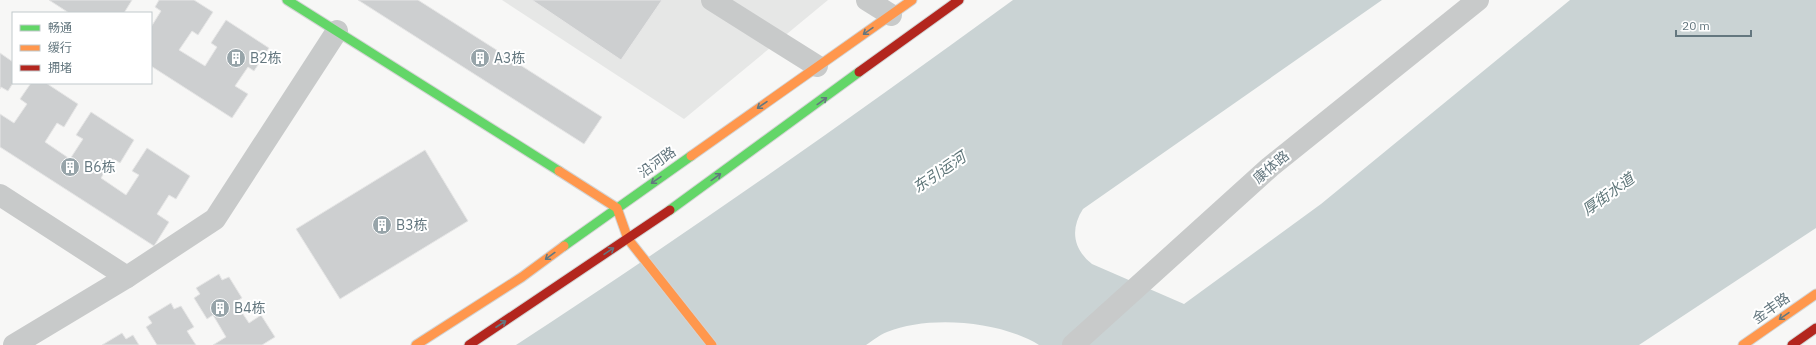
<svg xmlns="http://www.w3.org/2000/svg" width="1816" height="345" font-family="'IBM Plex Sans','Noto Sans SC',sans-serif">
<rect width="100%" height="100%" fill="#f7f7f6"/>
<path fill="#e6e7e6" d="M502 0H828L684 119Z"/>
<path fill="#cad3d4" d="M1013 0H1382L1083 209C1070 229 1073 249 1092 264L1184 304 1321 204 1570 0H1816V228L1639 345H1039C1000 321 929 315 887 332 879 335 872 341 866 345H516C685 235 850 119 1013 0Z"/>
<g fill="#cdcfd0" stroke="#e6e6e6">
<path d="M49 0H132L124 13H69Z"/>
<path d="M159 0H194L213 12 198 35 192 31 179 50 205 66 217 47 211 43 226 20 269 48 254 71 248 67 235 86 248 94 232 118 151 66V27L161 11 155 7Z"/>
<path d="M358 0H418L602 117 584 144Z"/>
<path d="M532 0H662L621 60Z"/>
<path d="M0 53 13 62V83L8 91 1 87 0 89Z"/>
<path d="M31 83H46L78 104 64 127 57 123 45 142 70 159 83 139 76 135 91 112 134 140 120 163 113 159 101 178 126 195 139 175 132 171 147 148 190 176 176 199 169 195 157 214 169 222 154 246 0 147V114L14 123 27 104 20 99Z"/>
<path d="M425 150 468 221 340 299 296 229Z"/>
<path d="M219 274 222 280 229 277 242 298 235 302 249 323 261 315 275 337 262 345H213L226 337 213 315 207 319 194 298 200 294 196 288Z"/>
<path d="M171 303 174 309 181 306 194 327 187 331 196 345H157L146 327 152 323 148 317Z"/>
<path d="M122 333 126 339 133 335 139 345H102Z"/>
</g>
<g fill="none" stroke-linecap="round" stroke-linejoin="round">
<defs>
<g id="fast">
<path d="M287 0 559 171"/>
<path d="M670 210 859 72"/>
<path d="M564 246 691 156"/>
</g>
<g id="slow">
<path d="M691 156 912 0"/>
<path d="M559 171 617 208 628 239 712 345"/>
<path d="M416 345 522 277 564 246"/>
<path d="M1743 345 1816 294"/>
</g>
<g id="jam">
<path d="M859 72 959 0"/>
<path d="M469 345 670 210"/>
<path d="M1792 345 1816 328"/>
</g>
</defs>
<use href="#fast" stroke="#d3d4d4" stroke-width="11"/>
<use href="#slow" stroke="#d3d4d4" stroke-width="11"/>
<use href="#jam" stroke="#d3d4d4" stroke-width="11"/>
<g stroke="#c8caca" stroke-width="22">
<path d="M712 0 817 66"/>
<path d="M867 0 891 15"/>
<path d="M0 195 127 277"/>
<path d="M14 345 127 277 215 219 337 31"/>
<path d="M1073 345 1270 167 1478 0"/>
</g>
<use href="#fast" stroke="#63d668" stroke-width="9"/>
<use href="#slow" stroke="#ff974d" stroke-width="9"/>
<use href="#jam" stroke="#b3261e" stroke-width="9"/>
</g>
<defs><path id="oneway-shaft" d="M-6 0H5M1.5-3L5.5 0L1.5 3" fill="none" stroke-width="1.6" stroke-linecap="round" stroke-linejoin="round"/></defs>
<g stroke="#64777f">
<use href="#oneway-shaft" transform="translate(868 31) rotate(145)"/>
<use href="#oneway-shaft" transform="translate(822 101) rotate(-36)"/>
<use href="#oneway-shaft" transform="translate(762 105) rotate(145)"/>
<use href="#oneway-shaft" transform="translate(716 177) rotate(-36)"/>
<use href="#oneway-shaft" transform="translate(656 180) rotate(145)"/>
<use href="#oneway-shaft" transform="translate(609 251) rotate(-34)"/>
<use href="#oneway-shaft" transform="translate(550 256) rotate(144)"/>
<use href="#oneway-shaft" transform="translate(1784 316) rotate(145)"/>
<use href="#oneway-shaft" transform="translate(501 324) rotate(-33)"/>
</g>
<defs>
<symbol id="building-disc" viewBox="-11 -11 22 22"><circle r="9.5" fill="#97a4a9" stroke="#fff"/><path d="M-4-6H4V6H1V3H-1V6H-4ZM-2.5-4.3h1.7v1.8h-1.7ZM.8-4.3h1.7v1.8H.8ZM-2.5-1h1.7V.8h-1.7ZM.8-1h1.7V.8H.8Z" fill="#fff"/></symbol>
</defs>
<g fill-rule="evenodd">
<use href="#building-disc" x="225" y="47" width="22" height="22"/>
<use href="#building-disc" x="469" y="47" width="22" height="22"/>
<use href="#building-disc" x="59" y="156" width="22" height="22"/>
<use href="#building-disc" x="371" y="214" width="22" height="22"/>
<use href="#building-disc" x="209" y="297" width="22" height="22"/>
</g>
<g text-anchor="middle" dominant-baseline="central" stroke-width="4" stroke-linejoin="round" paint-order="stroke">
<g font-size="14" fill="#64777f" stroke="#fff" text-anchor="start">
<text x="250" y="58">B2栋</text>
<text x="494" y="58">A3栋</text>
<text x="84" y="167">B6栋</text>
<text x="396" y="225">B3栋</text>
<text x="234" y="308">B4栋</text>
</g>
<g font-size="14" fill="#64777f" stroke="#fff">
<text transform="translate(657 162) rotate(-35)">沿河路</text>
<text transform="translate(1271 167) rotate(-40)">康体路</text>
<text transform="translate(1771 308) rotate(-35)">金丰路</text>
</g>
<g font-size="15" font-style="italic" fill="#5f7679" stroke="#fff">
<text transform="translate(939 172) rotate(-34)">东引运河</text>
<text transform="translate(1608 194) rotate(-36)">厚街水道</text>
</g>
</g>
<rect x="12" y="12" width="140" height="72" fill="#ffffff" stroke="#c1c9cc"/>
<rect x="20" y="25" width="20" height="6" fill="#63d668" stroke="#c1c9cc"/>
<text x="48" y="32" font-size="12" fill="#64777f">畅通</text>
<rect x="20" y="45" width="20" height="6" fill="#ff974d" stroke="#c1c9cc"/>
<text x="48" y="52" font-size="12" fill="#64777f">缓行</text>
<rect x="20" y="65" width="20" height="6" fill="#b3261e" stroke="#c1c9cc"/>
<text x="48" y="72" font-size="12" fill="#64777f">拥堵</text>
<path d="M1676 30v6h75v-6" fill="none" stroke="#64777f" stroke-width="2"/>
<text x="1682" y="30" font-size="12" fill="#64777f" stroke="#ffffff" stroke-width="3" paint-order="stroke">20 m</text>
</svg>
